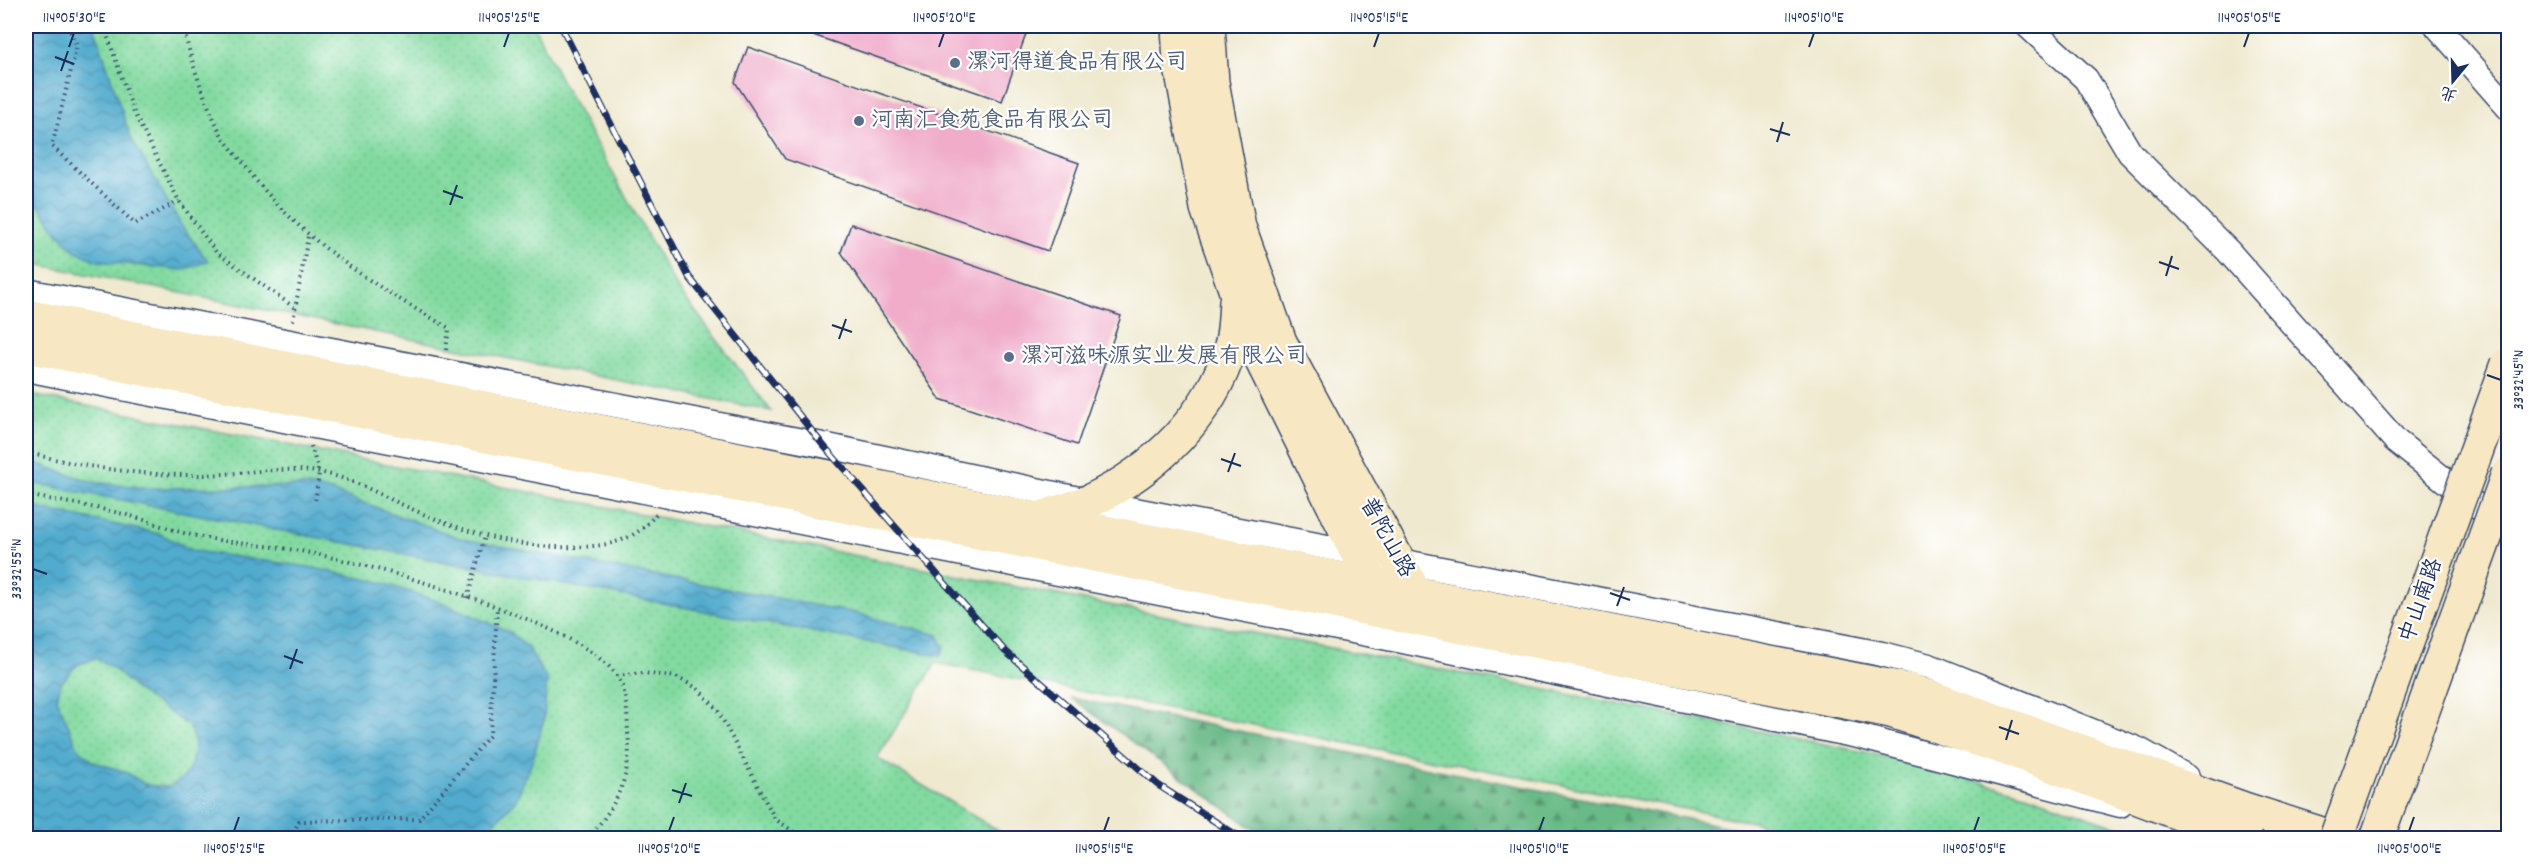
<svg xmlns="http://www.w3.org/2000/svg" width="2534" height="864" font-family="Dekko,'LXGW WenKai TC',sans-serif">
<defs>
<pattern id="forest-firs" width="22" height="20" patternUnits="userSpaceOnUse" patternTransform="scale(1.5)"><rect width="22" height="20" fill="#69ba86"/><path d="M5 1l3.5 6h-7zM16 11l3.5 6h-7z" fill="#569871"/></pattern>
<pattern id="park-dots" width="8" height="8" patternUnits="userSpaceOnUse" patternTransform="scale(1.5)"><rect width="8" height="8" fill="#82daa0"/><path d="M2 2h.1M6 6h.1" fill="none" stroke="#70bb8c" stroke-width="1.8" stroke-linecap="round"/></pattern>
<pattern id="water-waves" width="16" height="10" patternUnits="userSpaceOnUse" patternTransform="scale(1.5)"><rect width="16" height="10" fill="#51abce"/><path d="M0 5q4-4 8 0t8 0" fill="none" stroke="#428caa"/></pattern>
</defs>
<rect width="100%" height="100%" fill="#fff"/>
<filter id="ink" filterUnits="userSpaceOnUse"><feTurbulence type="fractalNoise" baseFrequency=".0167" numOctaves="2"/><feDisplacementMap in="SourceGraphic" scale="12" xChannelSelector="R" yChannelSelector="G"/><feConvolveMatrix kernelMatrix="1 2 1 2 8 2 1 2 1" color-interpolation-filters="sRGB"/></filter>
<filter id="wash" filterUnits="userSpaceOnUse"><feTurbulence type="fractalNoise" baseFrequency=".008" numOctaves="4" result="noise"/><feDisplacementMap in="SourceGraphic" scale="24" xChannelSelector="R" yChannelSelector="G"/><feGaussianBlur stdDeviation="1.35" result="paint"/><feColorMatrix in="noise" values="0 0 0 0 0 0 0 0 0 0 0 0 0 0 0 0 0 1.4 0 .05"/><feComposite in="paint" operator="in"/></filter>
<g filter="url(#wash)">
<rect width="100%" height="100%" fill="#efe9cf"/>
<path fill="url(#forest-firs)" stroke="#427472" stroke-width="1.5" d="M1071 698 1785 838H1266Z"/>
<g fill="url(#park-dots)" stroke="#4e847f" stroke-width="1.5">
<path d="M26 26H534L565 88 676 286 771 411 26 262Z"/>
<path d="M26 394 1870 753 2026 794 2149 838H1834L936 663 877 758 1010 838H26Z"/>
</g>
<g fill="url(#water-waves)" stroke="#366d96" stroke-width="1.5" fill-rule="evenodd">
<path d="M26 26H94L130 136 183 228 208 261 183 270 97 261 74 250 58 233 36 202 26 168V136L31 111 26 66Z"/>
<path d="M26 460 92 482 151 488 308 486 328 490 463 539 855 613 938 635 944 648 940 656 26 482Z"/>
<path d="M26 506 160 534 194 551 309 567 380 582 443 603 510 632 528 648 547 679 544 719 532 762 516 800 481 838H26ZM96 658 113 668 136 690 189 726 195 744 191 766 184 777 169 787 146 785 126 772 94 762 78 748 57 699 61 683 77 665Z"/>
</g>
<g id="blocks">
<g fill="#f0acc9">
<path d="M794 26H1029L1002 101 793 28Z"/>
<path d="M748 47 1079 163 1048 251 785 159 735 82Z"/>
<path d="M851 224 1121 316 1077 445 940 399 841 252Z"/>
</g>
</g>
</g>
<g filter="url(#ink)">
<use href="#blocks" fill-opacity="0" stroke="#3b4b6f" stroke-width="1.5"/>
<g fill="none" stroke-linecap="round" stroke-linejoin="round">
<defs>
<g id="minor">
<path d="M2028 26 2086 79 2130 153 2228 251 2396 441 2508 531"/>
<path d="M2437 26 2508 107"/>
<path d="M26 291 823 445 1088 501 1882 654 1929 666 2139 750 2187 777"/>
<path d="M26 369 1398 640 1858 736 2120 805"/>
</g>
<g id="secondary">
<path d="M1178 26 1180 62 1207 208 1256 349 1372 583 1401 616 1415 592 1280 342 1239 227 1212 82 1208 26"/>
<path d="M26 316 1038 519 1913 691 2247 810 2334 838"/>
<path d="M26 346 1891 711 2016 752 2245 838"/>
<path d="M1038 519C1055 513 1073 508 1090 501 1155 470 1210 417 1231 346 1235 332 1235 315 1236 301"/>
</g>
</defs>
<use href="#minor" stroke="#3b4b6f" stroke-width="27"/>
<use href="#secondary" stroke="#3b4b6f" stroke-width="36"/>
<g stroke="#3b4b6f" stroke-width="4" stroke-dasharray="1.5 4.5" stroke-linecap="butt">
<path d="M68 26 77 46 52 146 135 224 179 201"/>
<path d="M104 26 134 113 179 201 216 252 295 308"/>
<path d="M183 26C191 61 203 97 219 130 225 142 235 153 243 163 296 237 371 284 449 328L446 350"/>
<path d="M293 321 308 236"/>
<path d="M311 446 319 473 315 503"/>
<path d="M26 452C85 468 143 476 205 475 243 474 279 466 318 472 353 478 382 496 414 510 466 533 520 549 576 547 610 546 635 541 656 514"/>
<path d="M26 495C58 501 91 506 123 514 150 520 175 533 202 537 234 544 268 545 300 551 368 563 580 621 617 676 628 692 627 715 628 733 633 774 615 810 587 838"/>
<path d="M467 598 485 536"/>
<path d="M617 676 643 673 676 677 697 688 717 709 775 819 803 838"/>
<path d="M291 838 299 821 419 819 490 735 497 608"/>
</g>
<use href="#minor" stroke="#fff" stroke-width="24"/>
<use href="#secondary" stroke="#f7e8c3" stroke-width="33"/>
<defs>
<path id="rail" d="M561 26 689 277 823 445 1004 650 1158 785 1241 838"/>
</defs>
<use href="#rail" stroke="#1b2f5e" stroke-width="7"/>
<use href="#rail" stroke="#fff" stroke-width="4.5" stroke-dasharray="14" stroke-linecap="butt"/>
<defs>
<g id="secondary-bridge">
<path d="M2336 838 2508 364"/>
<path d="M2377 838 2508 474"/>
</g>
</defs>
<use href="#secondary-bridge" stroke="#3b4b6f" stroke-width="36" stroke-linecap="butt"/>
<use href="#secondary-bridge" stroke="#f7e8c3" stroke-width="33"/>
</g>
</g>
<path fill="none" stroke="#1b2f5e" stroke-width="2" d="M69 47 74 33M504 47 509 33M939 47 944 33M1374 47 1379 33M1809 47 1814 33M2244 47 2249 33M55 57 74 64M61 71 68 51M1770 129 1790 135M1777 142 1783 122M443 191 463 198M450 205 457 185M2159 262 2179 269M2166 276 2172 256M832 325 852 332M839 339 846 319M2487 375 2501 380M1221 459 1241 466M1228 472 1235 453M33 569 47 574M1610 593 1630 600M1617 606 1624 587M284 656 303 663M290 669 297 649M1999 727 2019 734M2006 740 2012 720M672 790 692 796M679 803 686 783M234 831 239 817M669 831 674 817M1104 831 1109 817M1539 831 1544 817M1974 831 1979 817M2409 831 2414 817"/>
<g fill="#5c6f8a" stroke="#fff" stroke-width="2">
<circle cx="955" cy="63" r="6"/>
<circle cx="859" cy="121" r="6"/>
<circle cx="1009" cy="357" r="6"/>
</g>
<g text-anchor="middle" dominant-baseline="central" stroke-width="4.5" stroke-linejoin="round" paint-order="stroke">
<g font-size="22" fill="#4e5e75" stroke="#fff" text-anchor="start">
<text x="967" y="63">漯河得道食品有限公司</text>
<text x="871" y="121">河南汇食苑食品有限公司</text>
<text x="1021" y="357">漯河滋味源实业发展有限公司</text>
</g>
<g font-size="22" fill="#1b2f5e" stroke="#fff">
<text transform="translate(1386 538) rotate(61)">普陀山路</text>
<text transform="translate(2422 601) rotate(-70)">中山南路</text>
</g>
</g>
<rect width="2534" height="864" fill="none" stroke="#fff" stroke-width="66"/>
<g transform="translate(2453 81) rotate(199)" stroke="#ffffff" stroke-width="4.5" paint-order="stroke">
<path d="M0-4.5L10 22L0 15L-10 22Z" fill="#1b2f5e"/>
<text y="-9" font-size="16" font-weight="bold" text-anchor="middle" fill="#1b2f5e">北</text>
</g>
<rect x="33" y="33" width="2468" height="798" fill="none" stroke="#1b2f5e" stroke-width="2"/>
<g font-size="15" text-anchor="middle" fill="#1b2f5e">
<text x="74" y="22">114°05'30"E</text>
<text x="509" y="22">114°05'25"E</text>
<text x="944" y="22">114°05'20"E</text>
<text x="1379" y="22">114°05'15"E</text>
<text x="1814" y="22">114°05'10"E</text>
<text x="2249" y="22">114°05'05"E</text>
<text transform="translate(2518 380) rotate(-90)" y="5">33°32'45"N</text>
<text transform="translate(16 569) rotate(-90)" y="5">33°32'55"N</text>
<text x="234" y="853">114°05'25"E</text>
<text x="669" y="853">114°05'20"E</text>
<text x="1104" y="853">114°05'15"E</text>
<text x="1539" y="853">114°05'10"E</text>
<text x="1974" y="853">114°05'05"E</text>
<text x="2409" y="853">114°05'00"E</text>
</g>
</svg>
